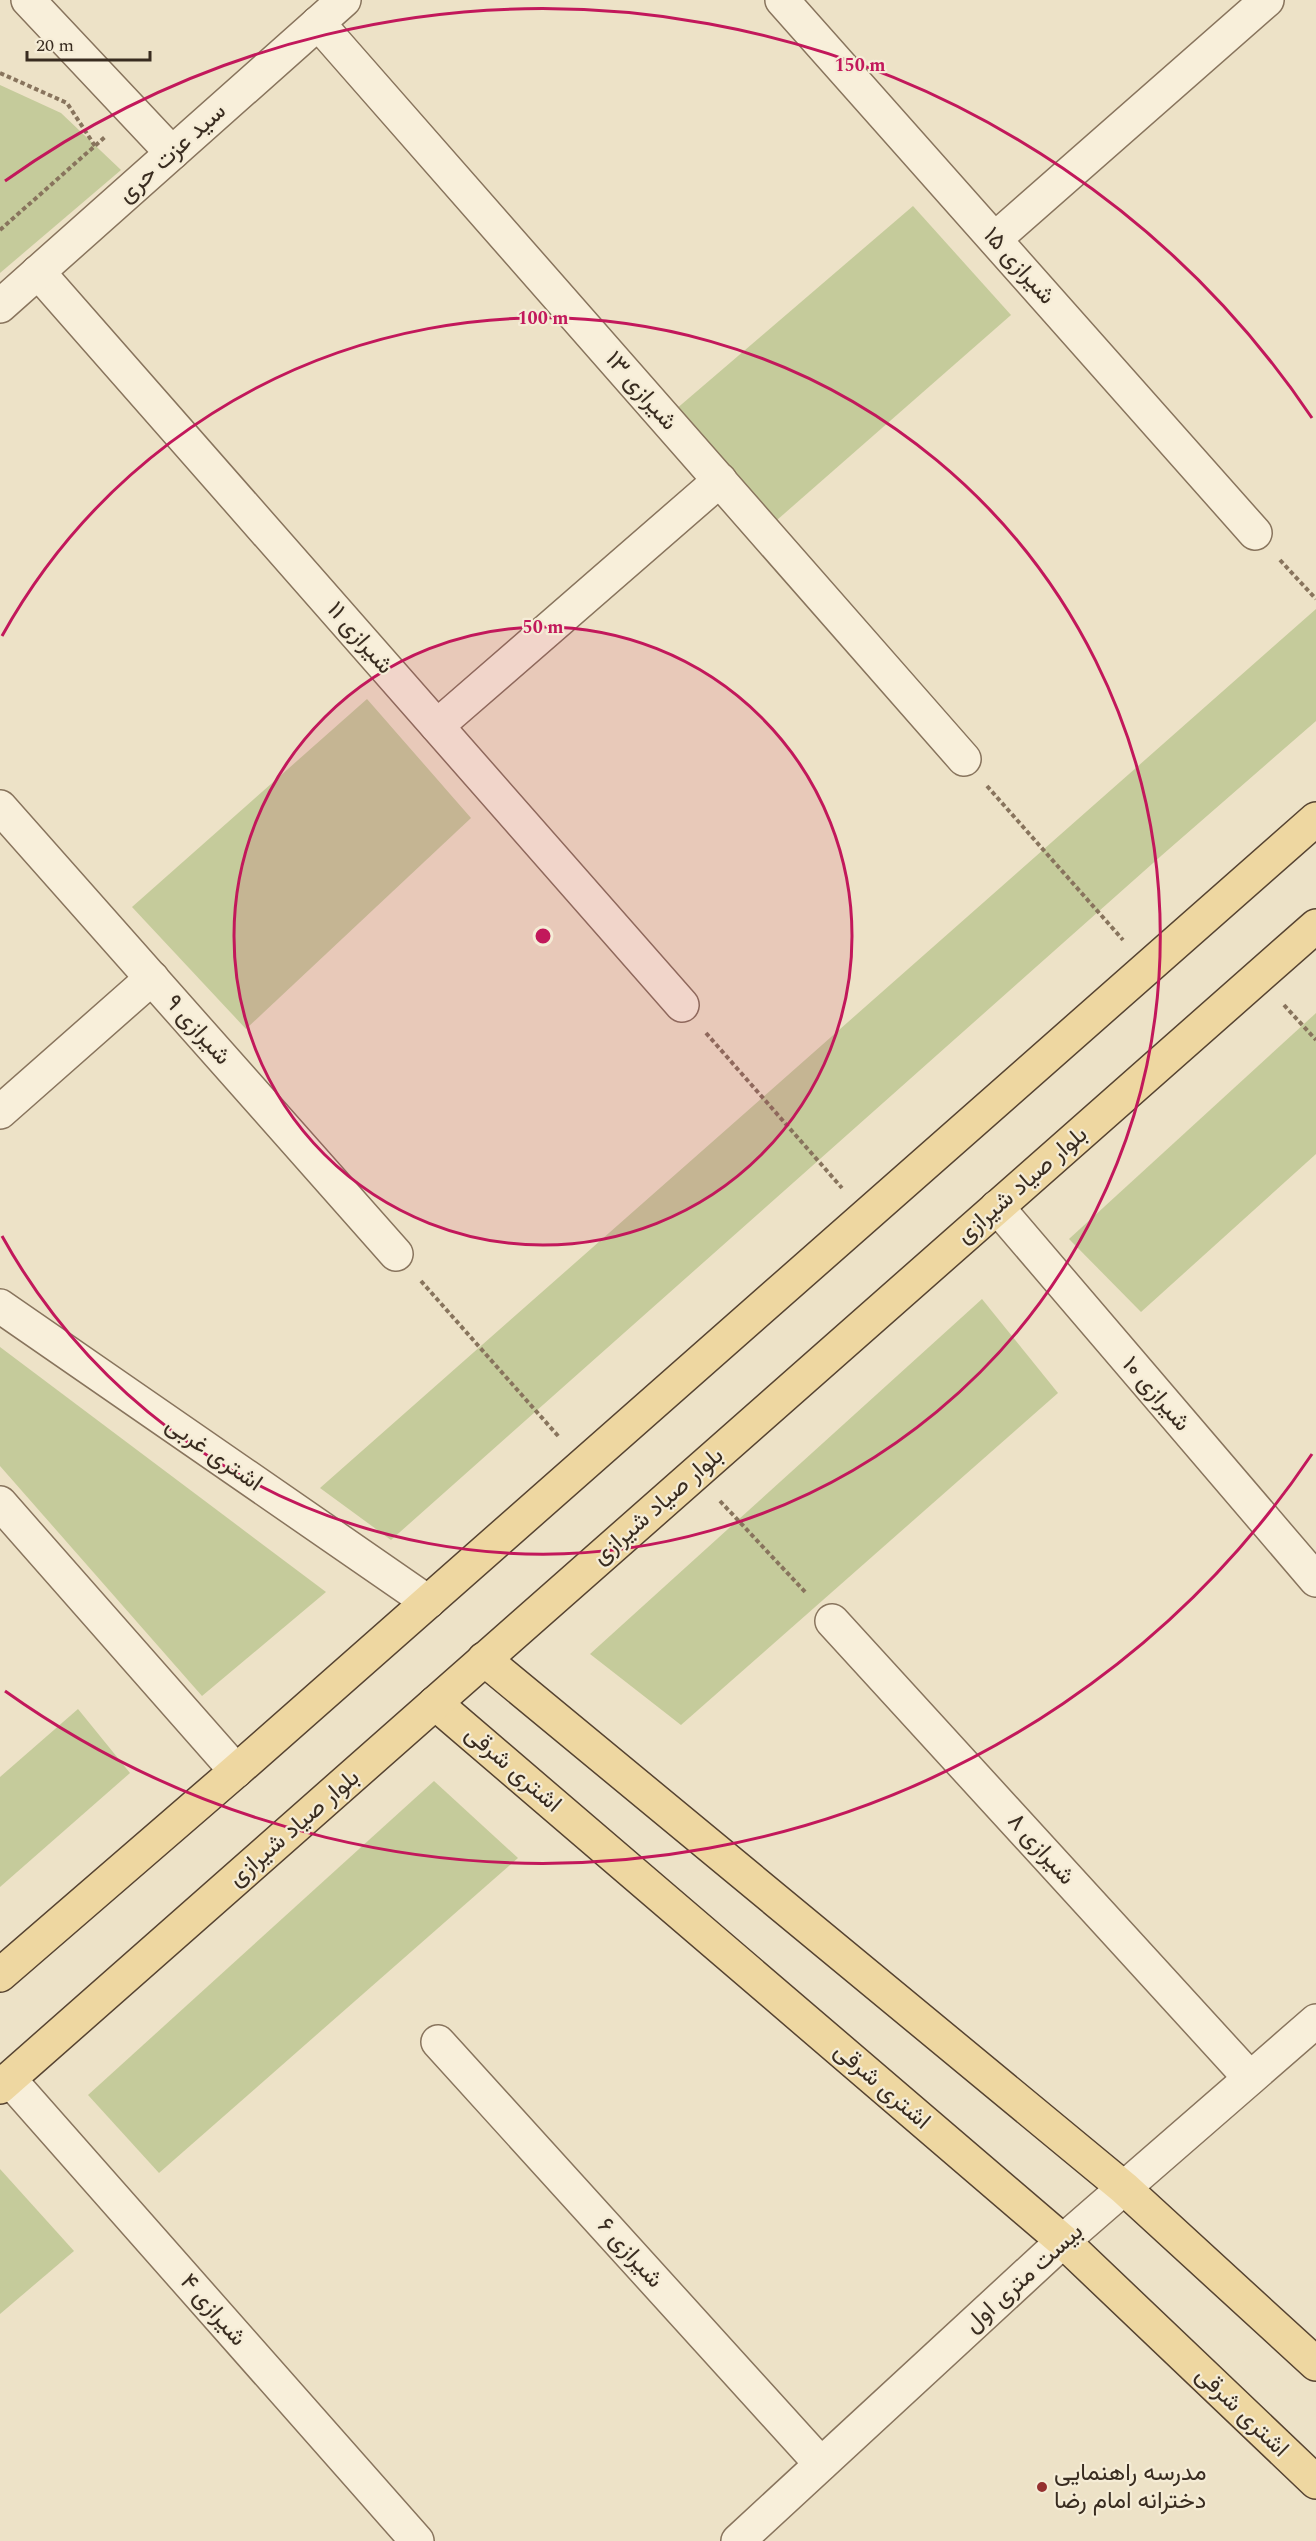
<svg xmlns="http://www.w3.org/2000/svg" width="1316" height="2541" font-family="Spectral,Vazirmatn,serif">
<rect width="100%" height="100%" fill="#ede2c7"/>
<g fill="#c5cb9b">
<path d="M0 85 61 113 121 170 0 273Z"/>
<path d="M913 206 1011 315 777 520 675 410Z"/>
<path d="M1316 609V721L1161 856 391 1540 320 1488Z"/>
<path d="M367 699 471 818 246 1029 132 907Z"/>
<path d="M1316 1013V1154L1141 1312 1069 1239Z"/>
<path d="M982 1299 1058 1393 681 1725 590 1654Z"/>
<path d="M0 1347 326 1592 202 1696 0 1466Z"/>
<path d="M78 1709 130 1773 0 1887V1777Z"/>
<path d="M434 1781 518 1858 159 2173 88 2095Z"/>
<path d="M0 2169 74 2251 0 2314Z"/>
</g>
<g fill="none" stroke-linecap="round" stroke-linejoin="round">
<defs>
<g id="minor">
<path d="M28 0 172 153"/>
<path d="M782 0 1255 533"/>
<path d="M318 23 964 759"/>
<path d="M995 239 1267 0"/>
<path d="M38 272 682 1005"/>
<path d="M0 306 344 0"/>
<path d="M437 726 720 480"/>
<path d="M0 807 396 1254"/>
<path d="M0 1112 152 978"/>
<path d="M997 1207 1316 1580"/>
<path d="M0 1306 428 1602"/>
<path d="M0 1503 236 1771"/>
<path d="M832 1621 1250 2078"/>
<path d="M438 2042 821 2464"/>
<path d="M9 2079 417 2541"/>
<path d="M738 2541 1063 2241 1316 2021"/>
</g>
<g id="major">
<path d="M484 1659 1124 2188 1316 2364"/>
<path d="M435 1703 1063 2241 1316 2482"/>
<path d="M0 1975 236 1771 1316 819"/>
<path d="M0 2087 1316 926"/>
</g>
</defs>
<use href="#minor" stroke="#88745d" stroke-width="36"/>
<use href="#major" stroke="#564331" stroke-width="36"/>
<g stroke="#88745d" stroke-width="4" stroke-dasharray="4.5 3" stroke-linecap="butt">
<path d="M0 73 67 103 95 146"/>
<path d="M0 230 106 136"/>
<path d="M1280 560 1316 599"/>
<path d="M987 786 1123 940"/>
<path d="M1284 1005 1316 1040"/>
<path d="M706 1033 842 1188"/>
<path d="M421 1281 559 1437"/>
<path d="M720 1501 807 1594"/>
</g>
<use href="#minor" stroke="#f8efda" stroke-width="33"/>
<use href="#major" stroke="#eed7a1" stroke-width="33"/>
</g>
<circle cx="543" cy="936" r="309" fill="#c2185b" fill-opacity=".12"/>
<g fill="none" stroke="#c2185b" stroke-width="3">
<circle cx="543" cy="936" r="309"/>
<path d="M2 636A618 618 0 1 1 2 1236"/>
<path d="M1312 1454A927 927 0 0 1 5 1691M5 181A927 927 0 0 1 1312 418"/>
</g>
<circle fill="#95302f" stroke="#f5ecd6" stroke-width="2" cx="1042" cy="2487" r="6"/>
<g text-anchor="middle" dominant-baseline="central" stroke-width="4.5" stroke-linejoin="round" paint-order="stroke">
<g font-size="24" fill="#392c20" stroke="#f5ecd6">
<text transform="translate(172 153) rotate(-42)">سید عزت حری</text>
<text transform="translate(1019 266) rotate(48)">شیرازی ۱۵</text>
<text transform="translate(641 391) rotate(49)">شیرازی ۱۳</text>
<text transform="translate(360 638) rotate(49)">شیرازی ۱۱</text>
<text transform="translate(198 1030) rotate(48)">شیرازی ۹</text>
<text transform="translate(1022 1185) rotate(-41)">بلوار صیاد شیرازی</text>
<text transform="translate(1156 1394) rotate(49)">شیرازی ۱۰</text>
<text transform="translate(214 1454) rotate(35)">اشتری غربی</text>
<text transform="translate(658 1506) rotate(-41)">بلوار صیاد شیرازی</text>
<text transform="translate(513 1769) rotate(41)">اشتری شرقی</text>
<text transform="translate(294 1828) rotate(-41)">بلوار صیاد شیرازی</text>
<text transform="translate(1041 1849) rotate(48)">شیرازی ۸</text>
<text transform="translate(882 2086) rotate(41)">اشتری شرقی</text>
<text transform="translate(630 2253) rotate(48)">شیرازی ۶</text>
<text transform="translate(1024 2278) rotate(-42)">بیست متری اول</text>
<text transform="translate(213 2310) rotate(49)">شیرازی ۴</text>
<text transform="translate(1242 2412) rotate(44)">اشتری شرقی</text>
</g>
<g font-size="24" fill="#392c20" stroke="#f5ecd6" text-anchor="start">
<text x="1054" y="2473">مدرسه راهنمایی<tspan x="1054" dy="28">دخترانه امام رضا</tspan></text>
</g>
</g>
<circle cx="543" cy="936" r="9" fill="#c2185b" stroke="#f5ecd6" stroke-width="3"/>
<g font-size="18" text-anchor="middle" font-weight="bold" fill="#c2185b" stroke="#f5ecd6" stroke-width="4.5" stroke-linejoin="round" paint-order="stroke">
<text x="860" y="71">150 m</text>
<text x="543" y="324">100 m</text>
<text x="543" y="633">50 m</text>
</g>
<path d="M27 51v9h123v-9" fill="none" stroke="#392c20" stroke-width="3"/>
<text x="36" y="51" font-size="18" fill="#392c20" stroke="#f5ecd6" stroke-width="4.5" paint-order="stroke">20 m</text>
</svg>
